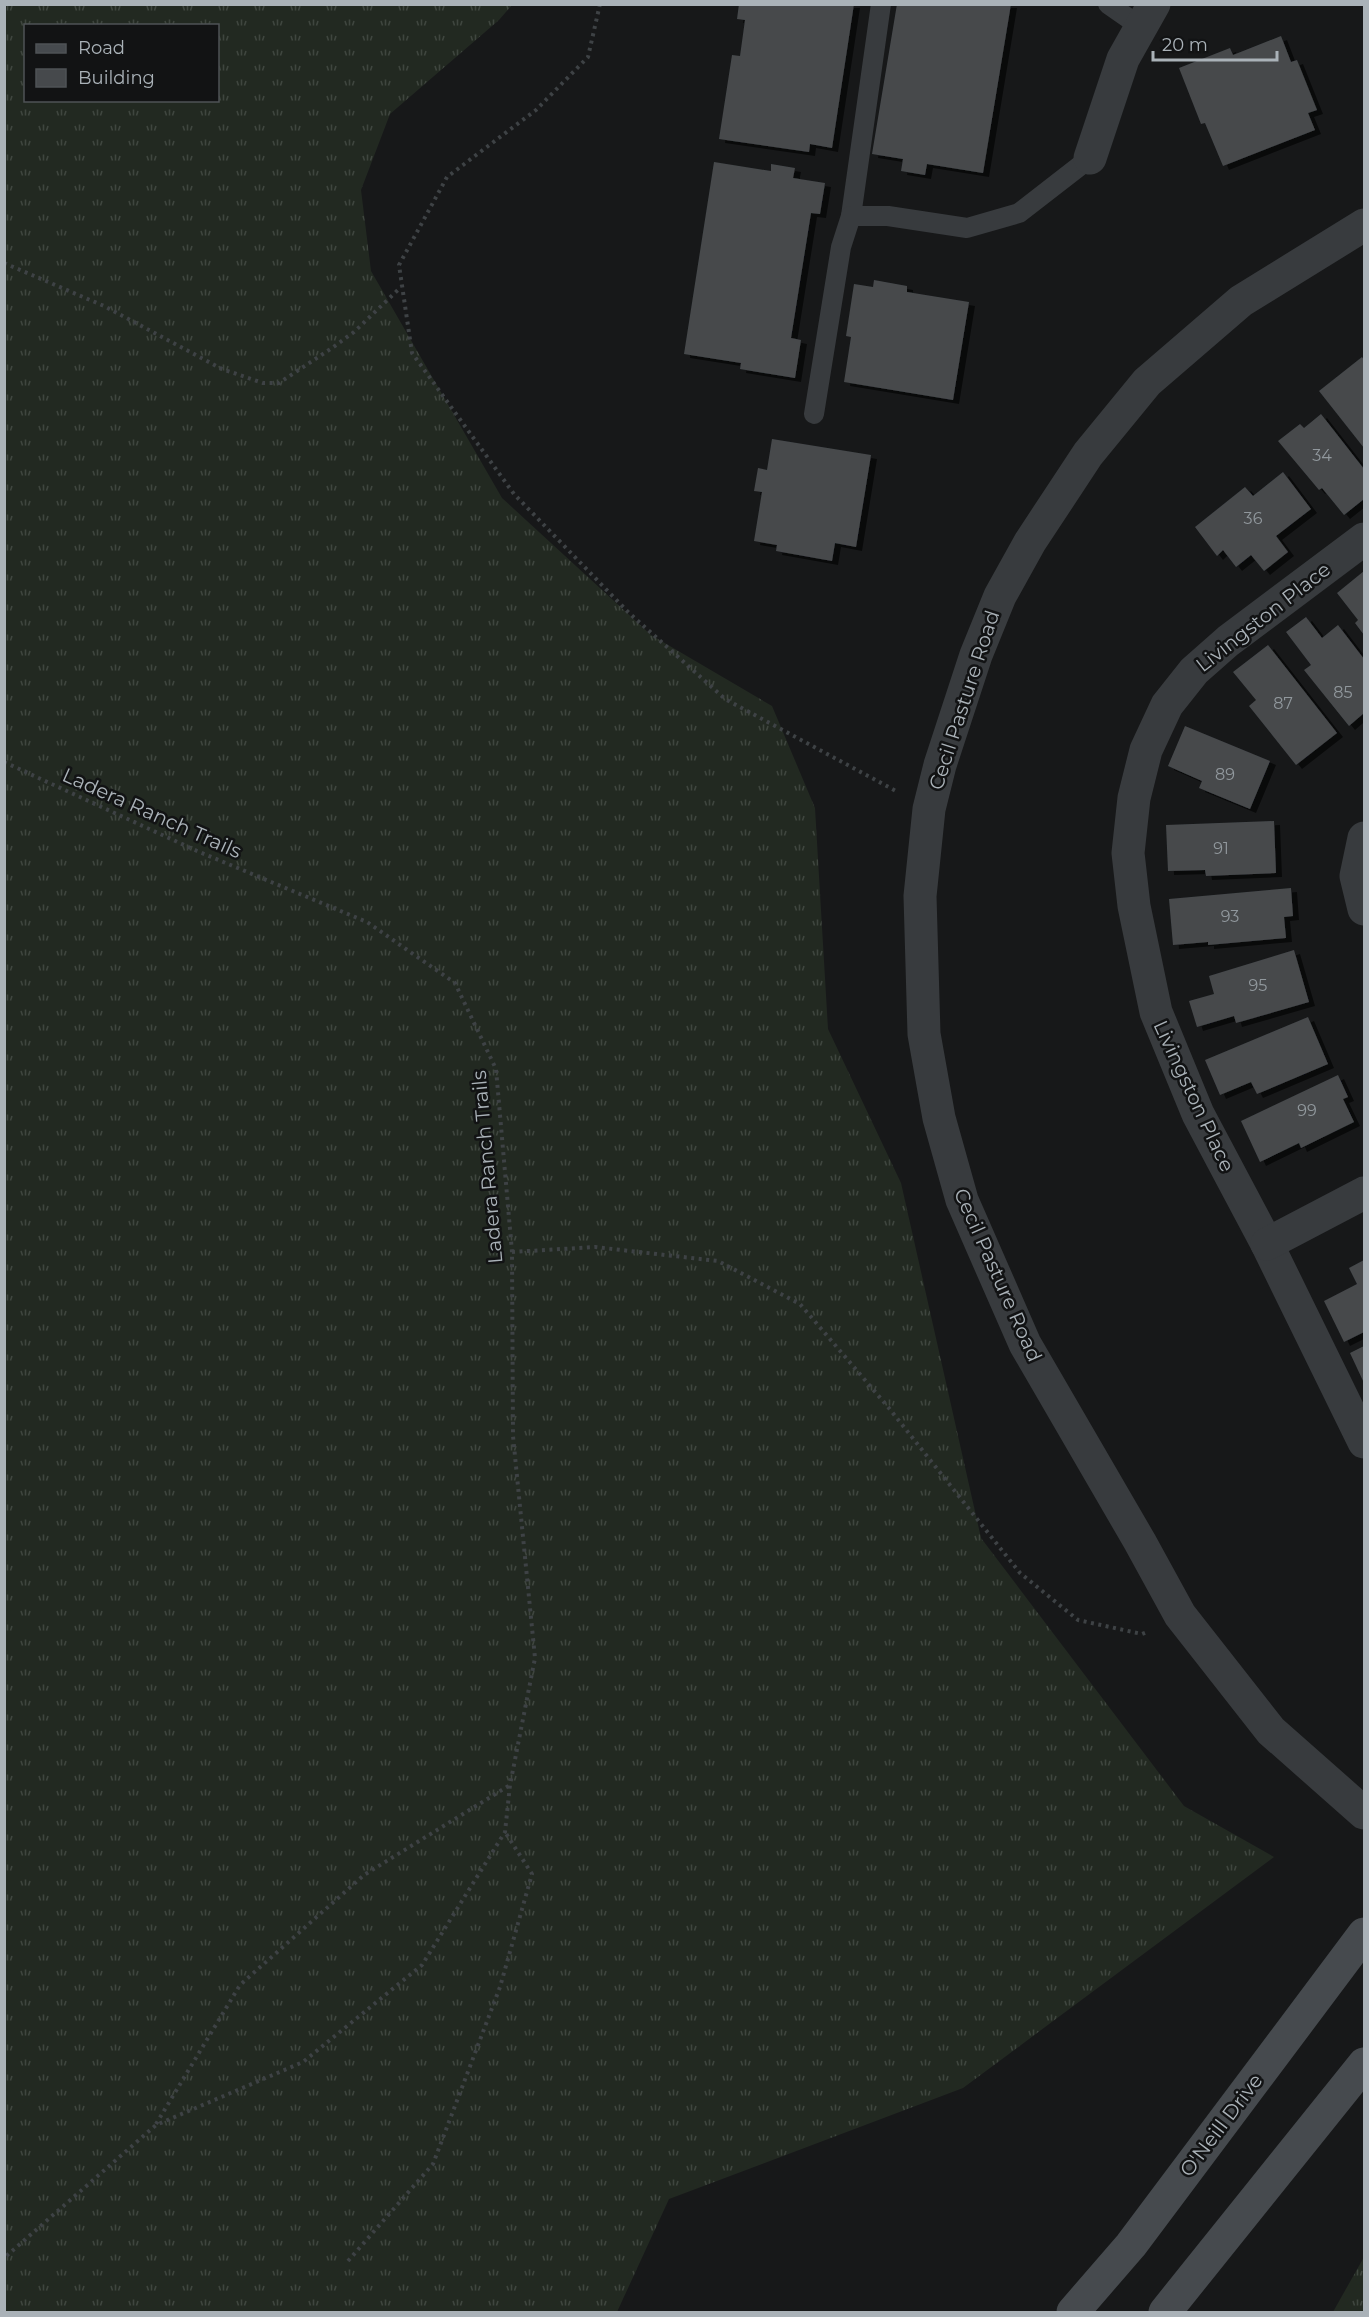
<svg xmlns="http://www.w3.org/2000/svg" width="1369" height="2317" font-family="Montserrat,sans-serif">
<defs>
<pattern id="grass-tufts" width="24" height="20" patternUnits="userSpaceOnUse" patternTransform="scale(1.5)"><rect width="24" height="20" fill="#222921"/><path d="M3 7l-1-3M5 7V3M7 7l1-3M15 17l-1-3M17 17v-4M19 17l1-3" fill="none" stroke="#3f463f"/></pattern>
<filter id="shadow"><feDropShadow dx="6" dy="4" stdDeviation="0" flood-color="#0009"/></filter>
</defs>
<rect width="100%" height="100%" fill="#171819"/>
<g fill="url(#grass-tufts)" fill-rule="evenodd">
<path d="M5 4 512 5 499 20 390 114 361 190 371 271 502 498 651 635 772 706 815 808 828 1029 901 1183 981 1538 1184 1806 1274 1857 963 2088 669 2199 617 2312H5ZM26 26H218V100H26Z"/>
<path d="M1364 2257V2312H1333Z"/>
</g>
<g fill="#46494c" filter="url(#shadow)">
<path d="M739 4H854L832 148 810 144 809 152 719 139 732 55 740 56 745 20 737 19Z"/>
<path d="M897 4H1011L983 173 927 164 925 175 901 171 903 159 872 154Z"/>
<path d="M1281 36 1291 62 1297 60 1317 110 1308 113 1315 130 1223 166 1205 123 1201 124 1179 68 1230 48 1233 55Z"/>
<path d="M714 162 771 171V164L795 168 793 178 825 183 820 214 811 213 791 338 801 340 795 378 740 369 741 363 684 354Z"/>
<path d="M874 280 907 286V292L969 302 953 400 844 382 851 337 846 336 854 284 873 287Z"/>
<path d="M1362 357 1364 360V448L1319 391Z"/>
<path d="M1321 414 1364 469V499L1344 515 1322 488 1319 490 1278 441 1300 424 1304 428Z"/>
<path d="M772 439 871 455 856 547 835 543 832 561 776 551 777 545 754 541 762 492 754 491 758 468 767 470Z"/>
<path d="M1283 472 1311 509 1276 536 1288 552 1264 571 1251 555 1236 567 1223 550 1217 556 1195 527 1245 487 1253 496Z"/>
<path d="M1364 571V635L1355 623 1358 620 1337 593Z"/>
<path d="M1306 617 1322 638 1338 625 1364 659V713L1349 726 1304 670 1311 665 1286 632Z"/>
<path d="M1268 645 1337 733 1296 765 1249 706 1256 700 1233 672Z"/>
<path d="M1185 726 1270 761 1250 809 1199 788 1202 781 1168 766Z"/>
<path d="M1274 821 1276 873 1206 876 1205 870 1168 871 1166 825Z"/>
<path d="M1291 888 1293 916 1284 917 1286 938 1208 945V942L1173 945 1169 899Z"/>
<path d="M1294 950 1309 1002 1236 1023 1234 1016 1197 1027 1189 1001 1214 994 1209 976Z"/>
<path d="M1308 1017 1328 1064 1257 1094 1251 1082 1220 1095 1205 1060Z"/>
<path d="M1338 1075 1348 1097 1343 1099 1354 1122 1301 1148 1299 1143 1260 1162 1241 1121Z"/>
<path d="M1364 1260V1332L1344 1342 1324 1301 1357 1284 1349 1268Z"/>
<path d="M1364 1346V1383L1350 1353Z"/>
</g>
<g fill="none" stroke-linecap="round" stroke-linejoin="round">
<g stroke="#3e4245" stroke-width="4" stroke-dasharray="3 4.5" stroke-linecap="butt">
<path d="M600 4 588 57 536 110 447 177 399 265 412 353 514 494 629 613 725 699 896 791"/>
<path d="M4 263 104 306 222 369 263 383H279L332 348 354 332 401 287"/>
<path d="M4 762 197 851 367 922 455 983 496 1069 512 1252 513 1436 535 1658 510 1785 505 1832 422 1965 303 2062 156 2125 4 2258"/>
<path d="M512 1252 595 1247 718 1261 800 1304 888 1407 1020 1573 1078 1620 1142 1634 1147 1632"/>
<path d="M156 2124 240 1985 364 1875 510 1785"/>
<path d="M348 2261 433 2164 500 1987 532 1874 505 1832"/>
</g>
<g stroke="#383b3e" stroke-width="20">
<path d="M1108 4 1141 27"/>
<path d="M851 216 881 4"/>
<path d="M814 414 841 247 851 216H888L967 228 1019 213 1090 158"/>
</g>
<g stroke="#383b3e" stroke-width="33">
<path d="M1090 158 1123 59 1154 4"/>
<path d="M1364 539 1228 641 1194 671 1167 705 1146 750 1134 798 1128 853 1134 906 1156 1012 1198 1114 1267 1244 1364 1442"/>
<path d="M1364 838 1356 876 1364 909"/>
<path d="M1267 1244 1364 1193"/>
</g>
<path stroke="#383b3e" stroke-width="33" d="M1364 225 1241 301 1147 382 1088 454 1030 542 1000 596 976 655 940 765 929 809 920 896 924 1034 939 1118 962 1200 1025 1344 1140 1542 1180 1615 1271 1731 1364 1813"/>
<g stroke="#464a4e" stroke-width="33">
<path d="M1073 2312 1131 2245 1364 1934"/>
<path d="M1165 2312 1364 2064"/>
</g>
</g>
<g text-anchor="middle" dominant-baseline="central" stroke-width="5" stroke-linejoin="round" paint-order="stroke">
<g font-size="16" fill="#91989d">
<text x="1322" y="455">34</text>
<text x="1253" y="518">36</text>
<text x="1343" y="692">85</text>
<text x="1283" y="703">87</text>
<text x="1225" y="774">89</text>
<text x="1221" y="848">91</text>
<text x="1230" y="916">93</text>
<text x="1258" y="985">95</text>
<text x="1307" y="1110">99</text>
</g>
<g font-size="20" fill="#aab2b8" stroke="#121314">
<text transform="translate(1263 617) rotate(-38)">Livingston Place</text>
<text transform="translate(964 700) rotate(-72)">Cecil Pasture Road</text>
<text transform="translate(152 813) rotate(24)">Ladera Ranch Trails</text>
<text transform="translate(1194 1096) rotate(65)">Livingston Place</text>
<text transform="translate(487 1167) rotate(-95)">Ladera Ranch Trails</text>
<text transform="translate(998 1275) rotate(66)">Cecil Pasture Road</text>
<text transform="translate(1221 2125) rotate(-53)">O'Neill Drive</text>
</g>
</g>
<rect width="1369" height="2317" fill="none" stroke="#aab2b8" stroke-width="12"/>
<rect x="24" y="24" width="195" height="78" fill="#121314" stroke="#4f5356" stroke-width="1.5"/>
<rect x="36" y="44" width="30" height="9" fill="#464a4e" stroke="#4f5356" stroke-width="1.5"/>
<text x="78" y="54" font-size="18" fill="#aab2b8">Road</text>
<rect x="36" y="69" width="30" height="18" fill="#46494c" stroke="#4f5356" stroke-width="1.5"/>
<text x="78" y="84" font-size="18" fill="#aab2b8">Building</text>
<path d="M1153 51v9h124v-9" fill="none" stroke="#aab2b8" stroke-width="3"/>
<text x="1162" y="51" font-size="18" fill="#aab2b8" stroke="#121314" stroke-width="4.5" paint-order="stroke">20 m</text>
</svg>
